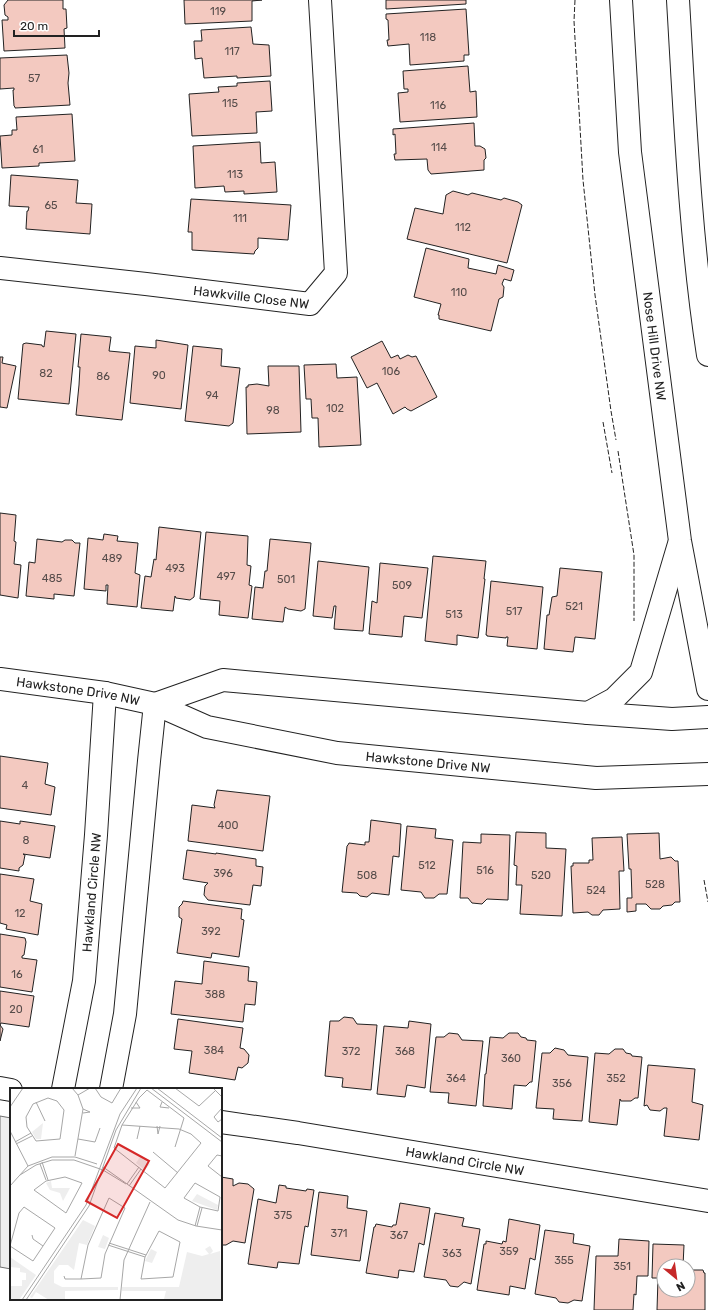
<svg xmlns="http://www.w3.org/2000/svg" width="708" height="1310" font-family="Rubik,sans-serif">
<rect width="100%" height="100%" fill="#fff"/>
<path fill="#eee" stroke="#6f6f6f" d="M0 1116 11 1118V1269L0 1267Z"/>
<g fill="#f3c9c0" stroke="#222">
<path d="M8 0H63V9H66L67 28 64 29 65 48 4 51 2 20H8V17L5 15 4 5Z"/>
<path d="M184 0H262L252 1V21L185 24Z"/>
<path d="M386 0H466V4L386 9Z"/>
<path d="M466 9 469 55H464V61L410 65 409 44 388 46 387 40H389L388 20 386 19V14Z"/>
<path d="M251 27 253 44 269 45 271 76 237 78V76L204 78 202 58 195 59 194 41H202L201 30Z"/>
<path d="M67 55 69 73 68 83 70 105 15 108V107L14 106 13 90H14V88L0 89V58Z"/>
<path d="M468 66 470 92 476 91 477 117 400 122 398 93 408 92V89H404L403 71Z"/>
<path d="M270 81 272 111 256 112 257 133 192 136 189 94 219 92 218 87 237 86V83Z"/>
<path d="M72 114 75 161 39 163V166L2 168 0 136 12 135V130H17L16 117Z"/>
<path d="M474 123 475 146H480L485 149 486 158 484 160V170L431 174 428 170 427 159 395 160 394 154H396L395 134 393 135V129Z"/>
<path d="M260 142 261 163 275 162 277 192 244 194V191L225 192 224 186 195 188 193 146Z"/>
<path d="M11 175 78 180 76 203 92 204 90 234 26 229 27 211H28L29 207 9 206Z"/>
<path d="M453 191 468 195 472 193 501 200 504 198 518 202 522 205 507 263 407 239 415 208 443 214 446 195Z"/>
<path d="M191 199 291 205 288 240 258 238V248L255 251 254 254 192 250V232H188Z"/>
<path d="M426 248 469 259 468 268 496 274 498 265 514 270 511 281 504 279 502 284 504 287 503 297 499 299 491 331 439 319V315H438L441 304 414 297Z"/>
<path d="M46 331 76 334 69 404 18 399 23 344 26 343 42 345V346L44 347Z"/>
<path d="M81 334 111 337 109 351 130 353 122 420 76 415 79 385 80 367H78Z"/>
<path d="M156 340 188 345 181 409 130 403 135 346 156 348Z"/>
<path d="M382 341 391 358 398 355 400 359 408 355 412 357 416 356 437 397 411 411 407 409 405 407 393 414 377 383 367 388 351 357Z"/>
<path d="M193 346 222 349 221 366 240 368 233 423 229 426 185 421Z"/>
<path d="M0 357H3L2 363 16 366 7 408 0 407Z"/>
<path d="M336 364 337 378 357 377 361 445 319 447 318 418H312L311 399H306L304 365Z"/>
<path d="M268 366H299L301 432 247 434 246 387H248V385L257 384 269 386Z"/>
<path d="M0 513 16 515 14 541 16 542 14 564 21 565 18 598 0 595Z"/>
<path d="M159 527 201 532 194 597 190 600 176 598 175 596 173 611 141 608 145 576 151 577 154 559 156 560Z"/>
<path d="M206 532 248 536 247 565 251 566 249 585 252 586 248 618 219 615 220 601 200 599Z"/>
<path d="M104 534 118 536 117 541 138 543 135 573 140 575 137 607 107 604 108 585H106V591L84 589 88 538 103 540Z"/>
<path d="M37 539 62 542 65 540H72L75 543H80L74 596 54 594V599L26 596 29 562 35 563Z"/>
<path d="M270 539 311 543 305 609 301 611 288 609 285 607 283 622 252 619 255 587 263 588 265 571H267Z"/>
<path d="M433 556 486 561 484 579H485L478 638 457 635V645L425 641Z"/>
<path d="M318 561 369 567 363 631 334 629 336 606H334L332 618 313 616Z"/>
<path d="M380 563 428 568 422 618 404 616 402 637 369 634 372 601 377 603Z"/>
<path d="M560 568 602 572 595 639 575 637 573 652 544 649 547 615H549L552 597 557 596Z"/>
<path d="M491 581 543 587 537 649 507 646 508 637H506V638L487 636V635H486Z"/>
<path d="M0 756 48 763 45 784 55 787 51 815 0 808Z"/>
<path d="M217 790 270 796 263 851 188 841 192 805 215 808 214 805Z"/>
<path d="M371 820 401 824 399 857 393 856 389 895 372 893 367 897 360 896 357 893 342 892 347 846 348 845 349 843 365 845V842H369Z"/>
<path d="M0 821 20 824V821L55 826 50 858 23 854 25 855 23 865 19 868V871L0 868Z"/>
<path d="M407 826 436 829 435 838 453 840 447 894H439L434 898H425L421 892 401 890Z"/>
<path d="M516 832 546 833V848L566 849 562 916 520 914 522 885H516L517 866 514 865Z"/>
<path d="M659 833 660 859 671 857 675 861H678L680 902H675L672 905 663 906 660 909H651L646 904H636V911L627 912V898H632L631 869H629L627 834Z"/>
<path d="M481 834 510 835 508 900 487 899 482 904 472 903 468 898H460L463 842 481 843Z"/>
<path d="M622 837 624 871H619L620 909 603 910 599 915H592L588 912 573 913 571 866H573V863H589V860H593L592 838Z"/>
<path d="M187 850 216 854V853L256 859V866L263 867 261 886 253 885 250 905 208 900 204 895 205 886 208 883 183 879Z"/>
<path d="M0 874 34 879 30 901 42 904 38 935 6 929 7 925 0 923Z"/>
<path d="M183 901 242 909 241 919 244 920 239 957 212 953 211 958 177 953 182 919 179 917V907L182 904Z"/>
<path d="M0 934 25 938 26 942 24 955 22 956V958L37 960 32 992 0 987Z"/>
<path d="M204 961 249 967 248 981 257 982 255 1005 245 1004 243 1022 171 1014 175 981 202 984Z"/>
<path d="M0 991 34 996 29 1027 1 1023 0 1025 3 1029 0 1041Z"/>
<path d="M344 1017 353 1018 357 1024 377 1025 371 1090 342 1087 343 1078 325 1076 330 1021H339Z"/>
<path d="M178 1019 243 1028 240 1048 244 1049 249 1055 248 1063 242 1068 238 1067 235 1080 189 1073 192 1051 174 1049Z"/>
<path d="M409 1021 431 1024 425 1088 407 1085 405 1097 377 1094 384 1026 408 1028Z"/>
<path d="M449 1033 458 1034 462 1040 483 1041 476 1106 448 1103 449 1093 430 1092 436 1037H444Z"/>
<path d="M509 1033H518L521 1037 526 1038 527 1040 536 1041 532 1082H530L526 1086 514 1085 512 1109 483 1106 485 1074H486L490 1037 503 1038Z"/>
<path d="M555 1048 564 1050 568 1055 588 1057 582 1121 553 1119 554 1109 536 1108 542 1053H550Z"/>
<path d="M615 1049H623L626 1053 631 1054 632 1056 642 1057 638 1098H635L631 1101H621L620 1099 617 1125 589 1122 595 1053 609 1054Z"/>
<path d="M648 1065 695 1069 692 1102 703 1105 699 1140 664 1136 667 1108H664L660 1111 650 1110 647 1105 644 1106Z"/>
<path d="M221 1177 233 1179V1186L239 1183 248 1184 254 1189 245 1243 233 1241 226 1245H221Z"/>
<path d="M279 1185 286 1186V1188L306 1191 307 1189 314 1190 308 1227 305 1226 299 1264 278 1262 277 1268 248 1264 258 1199 276 1203Z"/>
<path d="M319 1192 348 1196 347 1208 367 1211 360 1261 311 1255Z"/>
<path d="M400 1203 430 1208 424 1245 419 1243 414 1272 399 1270 398 1278 366 1273 374 1227H375L376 1224 392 1227 393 1225H396Z"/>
<path d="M435 1213 464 1218 462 1226 480 1229 471 1284 464 1282 458 1287 450 1286 446 1280 424 1277Z"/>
<path d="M509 1219 540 1225 535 1260 530 1258 525 1289 510 1286 509 1295 477 1290 484 1244H486V1241L502 1244 503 1241 506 1242Z"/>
<path d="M545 1230 574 1234 573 1243 590 1246 582 1301 574 1300 568 1303 559 1302 556 1298 535 1294Z"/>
<path d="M619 1239 649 1241 648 1276H637L636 1295 634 1294 633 1310H594L596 1256H618Z"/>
<path d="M653 1244 684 1245 683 1266H664V1290H688V1267L689 1270H703L704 1273H705V1310H657L658 1278H652Z"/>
</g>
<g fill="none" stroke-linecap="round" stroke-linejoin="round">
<defs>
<g id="minor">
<path id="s1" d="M0 268 146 284 310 304 336 273 320 0"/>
<path id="s2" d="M0 679 105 693 155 704 207 727 337 753 596 778 708 774"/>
<path d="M155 704 223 680 588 713 672 719 708 717"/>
<path d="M0 1088 11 1090"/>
<path id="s3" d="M63 1089 84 981 96 835 105 693"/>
<path d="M111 1089 125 1014 149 761 155 704"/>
<path id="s4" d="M221 1122 298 1133 708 1201"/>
</g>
<g id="major">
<path id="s5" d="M621 0 630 152 680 541 708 689"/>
<path d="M678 0C685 118 690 238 708 355"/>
<path d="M588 713 614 699 641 672 679 544"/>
</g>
</defs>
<use href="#minor" stroke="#222" stroke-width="24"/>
<use href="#major" stroke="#222" stroke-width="24"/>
<use href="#minor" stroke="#fff" stroke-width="22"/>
<use href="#major" stroke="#fff" stroke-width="22"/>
<g stroke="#222" stroke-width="1" stroke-dasharray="5 2" stroke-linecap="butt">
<path d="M575 0 574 21 583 180 595 295 611 411 616 440"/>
<path d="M603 422 612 473"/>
<path d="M618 451 634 555V621"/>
<path d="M704 880 708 902"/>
</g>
</g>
<g text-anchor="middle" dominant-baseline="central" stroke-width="3" stroke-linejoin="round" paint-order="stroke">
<g font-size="11" fill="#564c4a">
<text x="218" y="11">119</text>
<text x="428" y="37">118</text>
<text x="232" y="51">117</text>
<text x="34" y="78">57</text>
<text x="230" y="103">115</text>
<text x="438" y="105">116</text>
<text x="439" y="147">114</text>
<text x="38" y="149">61</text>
<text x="235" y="174">113</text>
<text x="51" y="205">65</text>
<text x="240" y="218">111</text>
<text x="463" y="227">112</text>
<text x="459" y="292">110</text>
<text x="391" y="371">106</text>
<text x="46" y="373">82</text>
<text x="159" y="375">90</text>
<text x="103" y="376">86</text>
<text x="212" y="395">94</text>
<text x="335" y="408">102</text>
<text x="273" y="410">98</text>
<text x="112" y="558">489</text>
<text x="175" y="568">493</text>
<text x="226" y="576">497</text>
<text x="52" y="578">485</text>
<text x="286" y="579">501</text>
<text x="402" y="585">509</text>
<text x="574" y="606">521</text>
<text x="514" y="611">517</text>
<text x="454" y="614">513</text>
<text x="25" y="785">4</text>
<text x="228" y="825">400</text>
<text x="26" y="840">8</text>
<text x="427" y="865">512</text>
<text x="485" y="870">516</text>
<text x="223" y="873">396</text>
<text x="367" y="875">508</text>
<text x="541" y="875">520</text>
<text x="655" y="884">528</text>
<text x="596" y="890">524</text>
<text x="20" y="913">12</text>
<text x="211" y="931">392</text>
<text x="17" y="974">16</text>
<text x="215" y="994">388</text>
<text x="16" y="1009">20</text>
<text x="214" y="1050">384</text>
<text x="351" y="1051">372</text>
<text x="405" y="1051">368</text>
<text x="511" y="1058">360</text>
<text x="456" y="1078">364</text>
<text x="616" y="1078">352</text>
<text x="562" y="1083">356</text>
<text x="283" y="1215">375</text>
<text x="339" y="1233">371</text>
<text x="399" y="1235">367</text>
<text x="509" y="1251">359</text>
<text x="452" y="1253">363</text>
<text x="564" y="1260">355</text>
<text x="622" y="1266">351</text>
</g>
<g font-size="13" fill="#222" stroke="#fff">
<text stroke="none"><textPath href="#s1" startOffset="253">Hawkville Close NW</textPath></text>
<text stroke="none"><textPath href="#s5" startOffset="348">Nose Hill Drive NW</textPath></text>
<text stroke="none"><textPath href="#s2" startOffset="79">Hawkstone Drive NW</textPath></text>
<text stroke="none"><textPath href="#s2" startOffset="438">Hawkstone Drive NW</textPath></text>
<text stroke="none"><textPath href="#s3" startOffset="199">Hawkland Circle NW</textPath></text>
<text stroke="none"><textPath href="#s4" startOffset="247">Hawkland Circle NW</textPath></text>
</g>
</g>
<g transform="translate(10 1088)">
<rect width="212" height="212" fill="#fff"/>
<path d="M33 35 31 51H26L22 44ZM130 69 140 76 135 82 126 75ZM41 93 42 100H60L53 113 50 105 40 102 36 95ZM187 106 208 117 207 122 182 113ZM73 132 85 138 77 157 69 155 64 182 58 177H49L44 183V195L52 199H108V202L55 203V212H39L26 204 22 210 20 209ZM93 147 99 150 95 161 88 159ZM200 158 203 163 200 166 210 163 212 212H156L154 211 156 203H112V199H169L177 164 192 168 199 166 195 161ZM141 161 147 164 142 175 135 173ZM0 169 26 187 9 212H0V198H12V192H16V185L10 184V180L0 179Z" fill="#eee"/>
<path fill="none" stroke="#a7a7a7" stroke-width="1" d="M62 0 68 7 73 21 65 68M85 0 91 9 102 15 111 0M141 0 212 54M147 0 212 50M165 0 189 18 205 3M203 0 212 9M68 7 80 0M38 10 47 13 54 22 50 51 26 53 17 39 16 29 23 16ZM26 14 35 33M152 14 150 19 159 20M0 19 13 0M121 20H130L126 14M212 20 204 29 208 34 212 31M73 21 80 24 73 25M112 37 169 41 181 46 191 55 155 100 104 60ZM112 37 129 10 137 2 174 30 165 59M147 38 148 46 150 38M0 43 18 78M68 51 85 54 90 40M127 51 130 38M5 54 21 45M6 56 22 48M143 64 168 85M212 68 207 67 198 78 212 89M32 74 38 92M30 76 36 92M93 79 168 132 186 138 212 142M10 87 26 77 42 72H64L93 82 116 96M55 89 72 95 56 125 24 102 36 93ZM185 95 210 109 208 123 190 119 174 110ZM117 96 129 79M0 98 18 78 42 69H65L87 76M119 98 131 81M99 110 115 120 95 166 91 190 71 191 78 157ZM14 119 45 140 23 173 0 158 9 125ZM185 138 190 119M187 138 192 120M149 143 170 154 163 189 131 191 135 169ZM22 147 23 151 33 158M99 155 136 167M98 157 135 169M54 188 55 191H71M12 212 76 117 110 26 127 0M16 212 79 118 106 42 131 0M110 212 114 172 140 114M127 212H153"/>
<path fill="#d62828" fill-opacity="0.15" stroke="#d62828" stroke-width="2" d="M108 56 139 73 107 130 76 113Z"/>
<rect width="212" height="212" fill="none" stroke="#222" stroke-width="2"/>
</g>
<g transform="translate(676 1278) rotate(151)"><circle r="19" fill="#ffffff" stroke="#a7a7a7"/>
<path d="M0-3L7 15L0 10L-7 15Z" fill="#c62828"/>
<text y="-6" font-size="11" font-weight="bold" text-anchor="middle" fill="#222222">N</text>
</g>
<path d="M14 30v6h85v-6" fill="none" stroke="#222222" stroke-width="2"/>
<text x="20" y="30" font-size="12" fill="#222222" stroke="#ffffff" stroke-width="3" paint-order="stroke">20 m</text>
</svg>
